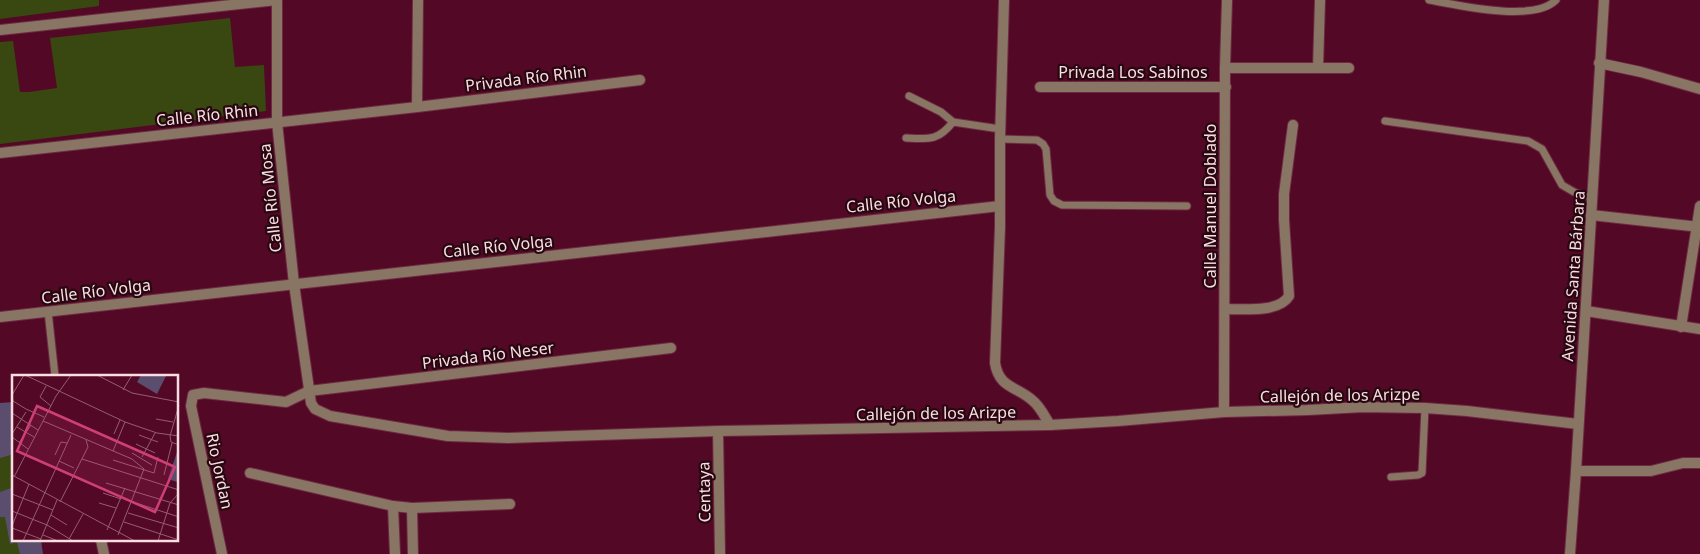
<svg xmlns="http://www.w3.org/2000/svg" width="1700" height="554" font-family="'Noto Sans',sans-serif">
<rect width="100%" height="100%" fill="#530825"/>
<path fill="#5b4d6e" d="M14 402V540H41L43 554H0V403Z"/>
<g fill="#384810">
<path d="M0 0H99V6L0 19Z"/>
<path d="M230 18 235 67 264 65 266 111 0 144V42L13 41 20 92H29L57 88 50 38Z"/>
<path d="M14 454V487L0 492V458Z"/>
<path d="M0 517H5L10 544 17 542 20 554H0Z"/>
</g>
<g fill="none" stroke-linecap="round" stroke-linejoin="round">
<defs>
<g id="service">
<path d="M1429 0C1458 5 1534 23 1556 0"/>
<path d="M909 96 941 112 953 122 1000 129"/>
<path d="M1385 121 1528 141 1542 149 1562 185 1574 192 1593 198"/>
<path d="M906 138C929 139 938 141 953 122"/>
<path d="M1000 139 1037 140 1043 144 1046 149 1050 195 1054 201 1062 205 1187 206"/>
<path d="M48 311 55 376"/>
<path d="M1391 477 1418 475 1422 473 1425 408"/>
</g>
<g id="minor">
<path d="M277 0V122L294 284 311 403 315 409 330 416 448 436 508 438 718 431 1050 425 1118 421 1224 412 1308 410 1363 407 1425 408 1467 411 1578 424"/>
<path d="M1004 0 1000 139V227L995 363C999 388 1016 386 1032 400 1040 406 1045 417 1050 425"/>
<path d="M0 30 277 0"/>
<path d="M1599 63 1641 72 1700 89"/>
<path d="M1225 68H1349"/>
<path d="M1318 68 1320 0"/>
<path d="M1040 87H1226"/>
<path d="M417 107 418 0"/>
<path d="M0 153 417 107 640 80"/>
<path d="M1591 215 1700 227"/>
<path d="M1225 309C1242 309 1279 313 1289 296L1284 220V194L1293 125"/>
<path d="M1586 311 1700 329"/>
<path d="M0 317 1000 206"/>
<path d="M1681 327 1700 206"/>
<path d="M1224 412 1225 68 1227 0"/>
<path d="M718 431 720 554"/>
<path d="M1576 471H1651L1683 463H1700"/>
<path d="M250 473 393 506 412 508 510 504"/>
<path d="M393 506 395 554"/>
<path d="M412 508 413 554"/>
<path d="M101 540 104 554"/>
<path d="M222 554 191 406 193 395 204 393 286 402 309 391 671 348"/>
</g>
<path id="tertiary" d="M1570 554 1576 471 1604 0"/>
</defs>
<use href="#service" stroke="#6e2a43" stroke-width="9"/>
<use href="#minor" stroke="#6e2a43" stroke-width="12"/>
<use href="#tertiary" stroke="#6e2a43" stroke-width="12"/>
<use href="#service" stroke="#897563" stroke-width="7"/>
<use href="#minor" stroke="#897563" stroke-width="10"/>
<use href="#tertiary" stroke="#897563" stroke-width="10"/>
</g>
<g text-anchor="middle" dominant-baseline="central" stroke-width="4.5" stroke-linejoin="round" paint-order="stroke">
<g font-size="16" fill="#f9dde2" stroke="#270811">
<text x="1133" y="72">Privada Los Sabinos</text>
<text transform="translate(526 78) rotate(-7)">Privada Río Rhin</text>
<text transform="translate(207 115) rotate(-6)">Calle Río Rhin</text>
<text transform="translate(270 198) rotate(-96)">Calle Río Mosa</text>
<text transform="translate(901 201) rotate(-6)">Calle Río Volga</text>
<text transform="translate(1210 206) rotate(-90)">Calle Manuel Doblado</text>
<text transform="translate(498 246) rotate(-6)">Calle Río Volga</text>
<text transform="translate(1573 276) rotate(-86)">Avenida Santa Bárbara</text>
<text transform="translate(96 291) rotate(-7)">Calle Río Volga</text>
<text transform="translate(488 355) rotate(-7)">Privada Río Neser</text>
<text transform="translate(1340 395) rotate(-1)">Callejón de los Arizpe</text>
<text transform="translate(936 413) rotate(-1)">Callejón de los Arizpe</text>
<text transform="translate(220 471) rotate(78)">Rio Jordan</text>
<text transform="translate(704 492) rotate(-91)">Centaya</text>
</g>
</g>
<g transform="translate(12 375)">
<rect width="166" height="166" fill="#530825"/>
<path d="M129 0H153L154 1 145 19 125 7ZM167 71 166 105 165 107 156 104Z" fill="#5b4d6e"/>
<path fill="none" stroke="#955d71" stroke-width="1" d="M13 0 113 47 145 58 167 61M85 0 120 18 167 27M34 11 28 22 39 31M111 15 120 0M0 20 12 0M0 21 1 26 14 34 32 42M167 30 158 61 159 67 167 70M0 38 26 55M144 44 161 47M31 46 120 84 132 94M5 52 22 62M0 59 14 37M102 59 108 45M127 60 146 67M0 62 16 74M7 68 19 50M124 69 143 78M101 76 113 47M120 78 140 90M43 80 49 67 55 68M130 82 143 58M70 84 167 115M101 85 142 98 146 82M47 86 62 93M0 100 123 166M152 100 160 68M2 102 44 21 59 0M94 108 167 130M91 118 109 124M0 119 41 135M48 127 76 72 74 65M121 127 167 142M87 128 104 133M0 136 35 150 61 166M116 138 167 153M39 140 55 150M112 147 167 165M0 151 17 109M0 153 29 164M95 155 113 113M31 160 46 166M106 160 132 94M57 164 71 139M11 166 59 60M28 166 45 125M146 166 158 128 167 118"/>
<path fill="#cd3f76" fill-opacity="0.15" stroke="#cd3f76" stroke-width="2.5" d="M25 31 163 92 143 137 5 76Z"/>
<rect width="166" height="166" fill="none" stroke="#f9dde2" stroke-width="2.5"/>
</g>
</svg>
